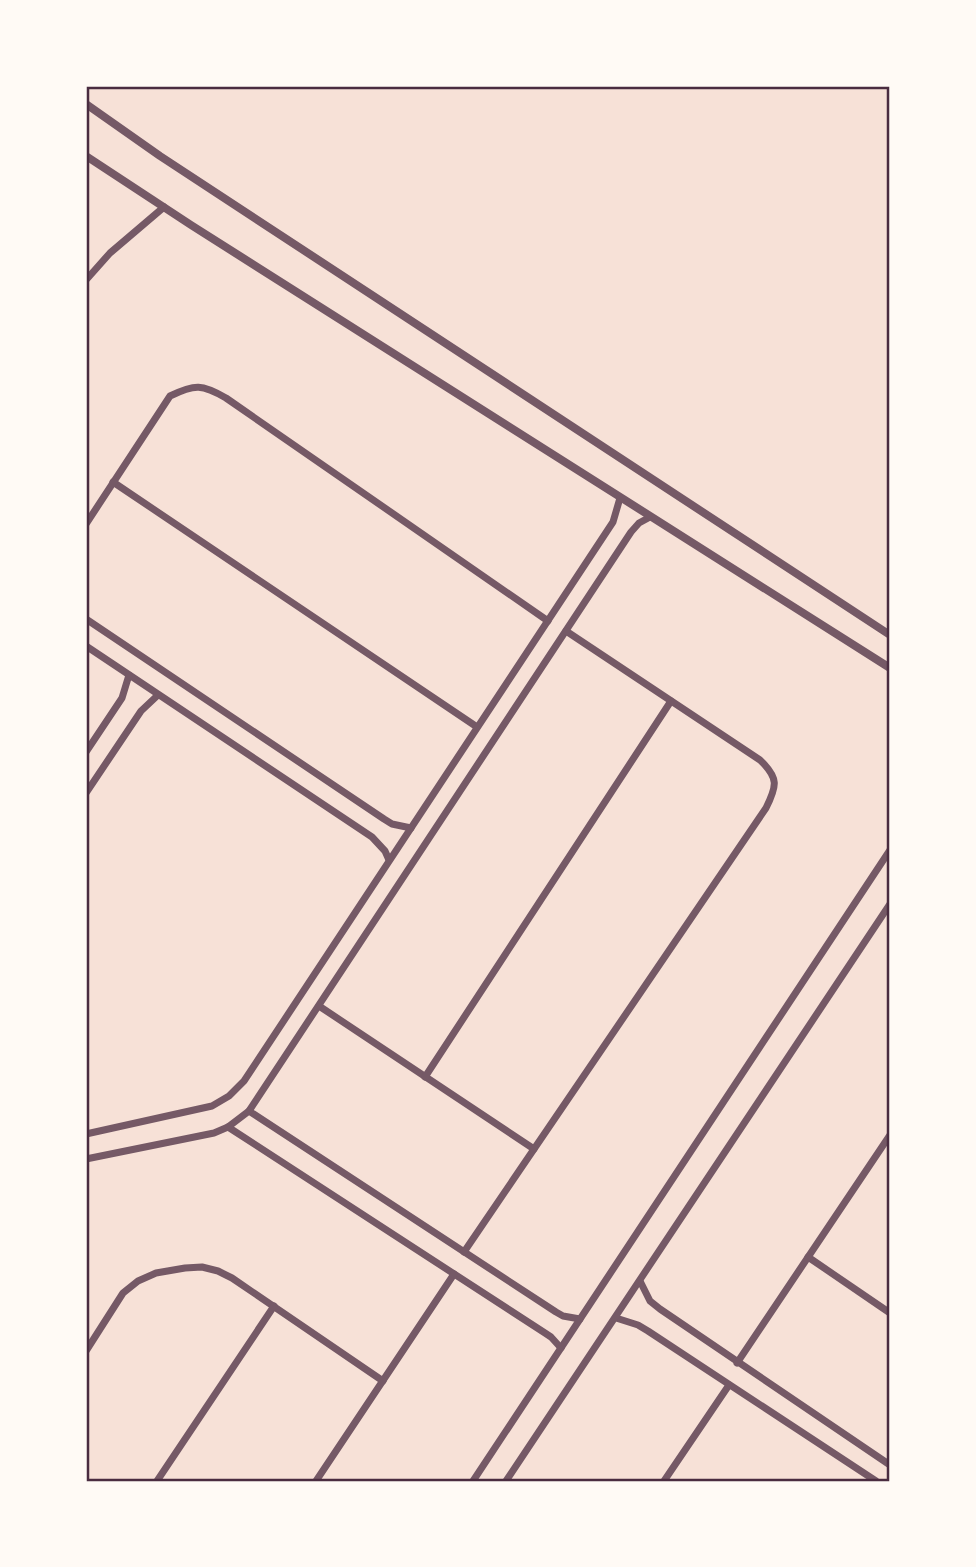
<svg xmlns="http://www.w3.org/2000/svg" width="976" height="1567" font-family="'Noto Serif',serif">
<rect width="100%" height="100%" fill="#f7e1d7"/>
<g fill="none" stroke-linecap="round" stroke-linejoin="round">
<g stroke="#755966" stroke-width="7">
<path d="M86 280 110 253 164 207"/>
<path d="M113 482 477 727"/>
<path d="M86 524 170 396C195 384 202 384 226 398L548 621"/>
<path d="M86 619 384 819 392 824 411 828"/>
<path d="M86 646 372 837 385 851 389 860"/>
<path d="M86 752 122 698 129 675"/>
<path d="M86 793 141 711 158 695"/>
<path d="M319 1006 534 1149"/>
<path d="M425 1077 671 701"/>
<path d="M249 1111 556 1312 563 1316 580 1319"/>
<path d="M228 1127 545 1333 551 1337 561 1348"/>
<path d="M86 1134 212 1106 229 1096 244 1081 613 522 620 498"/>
<path d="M86 1159 214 1133 228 1127 249 1111 631 532 639 523 650 517"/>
<path d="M464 1252 766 808C777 786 779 778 760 760L566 631"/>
<path d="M808 1257 890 1313"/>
<path d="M640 1281 650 1301 660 1309 890 1465"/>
<path d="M616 1318 638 1325 648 1331 876 1481"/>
<path d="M86 1351 123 1293 138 1281 156 1273 185 1268 202 1267 218 1271 232 1278 383 1381"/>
<path d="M737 1363 890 1135"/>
<path d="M157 1481 274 1306"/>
<path d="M316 1481 454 1274"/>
<path d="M473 1481 890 850"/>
<path d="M506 1481 890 904"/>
<path d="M664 1481 729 1385"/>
</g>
<g stroke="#755966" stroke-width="8">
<path d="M86 104 160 156 890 635"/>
<path d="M86 156 191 225 890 668"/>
</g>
</g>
<rect width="976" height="1567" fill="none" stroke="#fffaf5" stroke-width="175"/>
<rect x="88" y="88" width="800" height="1392" fill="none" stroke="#4a2c40" stroke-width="2.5"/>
</svg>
